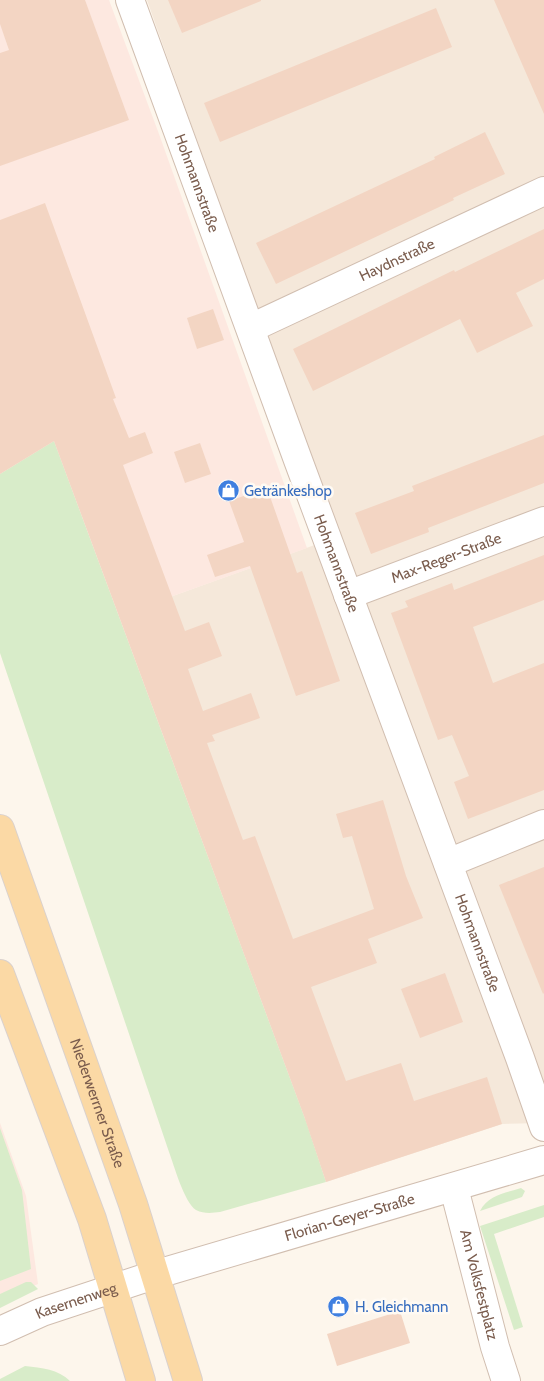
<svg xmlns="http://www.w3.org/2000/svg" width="544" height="1381" font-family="Cabin,sans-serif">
<rect width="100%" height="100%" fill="#fdf6ec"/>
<path fill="#f5e8da" d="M147 0H544V1123L502 1124 326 1182 311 1135 120 615 337 537Z"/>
<g fill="#fde8e0">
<path d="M0 0H109L159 134 307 548 120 615 54 442 0 474Z"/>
<path d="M0 1123 26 1196 38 1284 0 1301Z"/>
</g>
<g fill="#d8ecc9">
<path d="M54 441 307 1124 326 1182 220 1212C212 1213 204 1214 196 1210 184 1202 174 1165 169 1152L0 653V474Z"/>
<path d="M0 1128 22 1190 31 1269 0 1281Z"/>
<path d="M521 1188 525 1191 522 1197 480 1211C488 1195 506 1193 521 1188Z"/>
<path d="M544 1205V1217L494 1234 523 1327 514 1330 480 1226Z"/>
<path d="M26 1282H31L38 1289 0 1308V1294Z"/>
<path d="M25 1366C42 1368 58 1369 70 1381H0V1379Z"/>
</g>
<g fill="#f3d5c3">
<path d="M0 0H85L129 120 0 166V53L9 50 0 24Z"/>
<path d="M168 0H261V1L182 33Z"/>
<path d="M494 0H544V114Z"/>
<path d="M436 8 452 47 220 142 204 103Z"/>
<path d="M485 132 505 174 453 198 454 200 276 284 256 243 435 159 434 157Z"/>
<path d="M45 203 116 398 113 399 129 438 145 432 153 453 123 465 185 631 209 622 222 656 188 669 203 711 251 693 260 718 212 735 215 741 207 743 243 840 255 836 293 939 374 909 352 836 343 838 336 814 383 800 406 876 423 918 368 939 377 963 311 987 346 1081 401 1063 414 1101 487 1077 502 1124 326 1182 304 1116 54 441 0 474V220Z"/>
<path d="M544 229V279L516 293 533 326 477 353 460 319 313 391 293 349 454 270 455 272Z"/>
<path d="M213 309 224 340 197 349 187 318Z"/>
<path d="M544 435V483L428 528 429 532 371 554 355 513 414 491 412 486Z"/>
<path d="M200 443 211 474 185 483 174 452Z"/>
<path d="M267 488 297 573 302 571 340 681 296 696 250 566 215 577 207 555 244 542 229 501Z"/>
<path d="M544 555V600L473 627 493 683 544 663V790L468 819 454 782 469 776 452 735 438 740 391 613 408 607 405 601 452 583 454 590Z"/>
<path d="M544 867V993L543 994 499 885Z"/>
<path d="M445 973 463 1022 420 1038 401 989Z"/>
<path d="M400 1311 410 1343 337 1366 327 1334Z"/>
</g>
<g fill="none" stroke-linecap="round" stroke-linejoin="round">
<defs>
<g id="street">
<path id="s1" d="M130 0 298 460 520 1058 544 1127"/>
<path id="s2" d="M251 328 544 191"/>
<path id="s3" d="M348 595 544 521"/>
<path d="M448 863 544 824"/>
<path id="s4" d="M454 1188 495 1347 506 1381"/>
<path id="s5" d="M0 1331 42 1312 154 1275 544 1160"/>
</g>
<g id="primary">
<path id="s6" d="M0 829 133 1204 188 1381"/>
<path d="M0 974 92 1219 141 1381"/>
</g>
</defs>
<use href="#street" stroke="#d1beb0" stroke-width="30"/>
<use href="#primary" stroke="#dad1cd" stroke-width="30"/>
<use href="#street" stroke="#fff" stroke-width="28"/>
<use href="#primary" stroke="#fbd9a5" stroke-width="28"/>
</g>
<defs>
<symbol id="shop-disc" viewBox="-11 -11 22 22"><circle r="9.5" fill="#3f7fe0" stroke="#fffaf3"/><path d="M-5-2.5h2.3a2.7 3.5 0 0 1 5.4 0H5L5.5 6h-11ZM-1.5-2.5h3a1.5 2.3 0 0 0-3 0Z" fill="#fff"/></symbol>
</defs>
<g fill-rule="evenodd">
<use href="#shop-disc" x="216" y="478" width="25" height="25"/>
<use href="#shop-disc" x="326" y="1294" width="25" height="25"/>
</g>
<g text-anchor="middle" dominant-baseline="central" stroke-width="5" stroke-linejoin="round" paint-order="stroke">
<g font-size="15" fill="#7a5c4d" stroke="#fffaf3">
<text stroke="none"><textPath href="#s1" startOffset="195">Hohmannstraße</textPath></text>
<text stroke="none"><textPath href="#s2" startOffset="161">Haydnstraße</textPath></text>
<text stroke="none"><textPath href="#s3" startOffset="105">Max-Reger-Straße</textPath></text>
<text stroke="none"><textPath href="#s1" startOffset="600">Hohmannstraße</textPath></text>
<text stroke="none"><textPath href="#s1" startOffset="1005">Hohmannstraße</textPath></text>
<text stroke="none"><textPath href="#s6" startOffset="291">Niederwerrner Straße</textPath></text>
<text stroke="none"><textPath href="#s5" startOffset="368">Florian-Geyer-Straße</textPath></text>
<text stroke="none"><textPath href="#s4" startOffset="100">Am Volksfestplatz</textPath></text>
<text stroke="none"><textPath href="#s5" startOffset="82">Kasernenweg</textPath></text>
</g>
<g font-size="15" fill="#366cbe" stroke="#fffaf3" text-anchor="start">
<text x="244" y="491">Getränkeshop</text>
<text x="355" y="1307">H. Gleichmann</text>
</g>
</g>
</svg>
